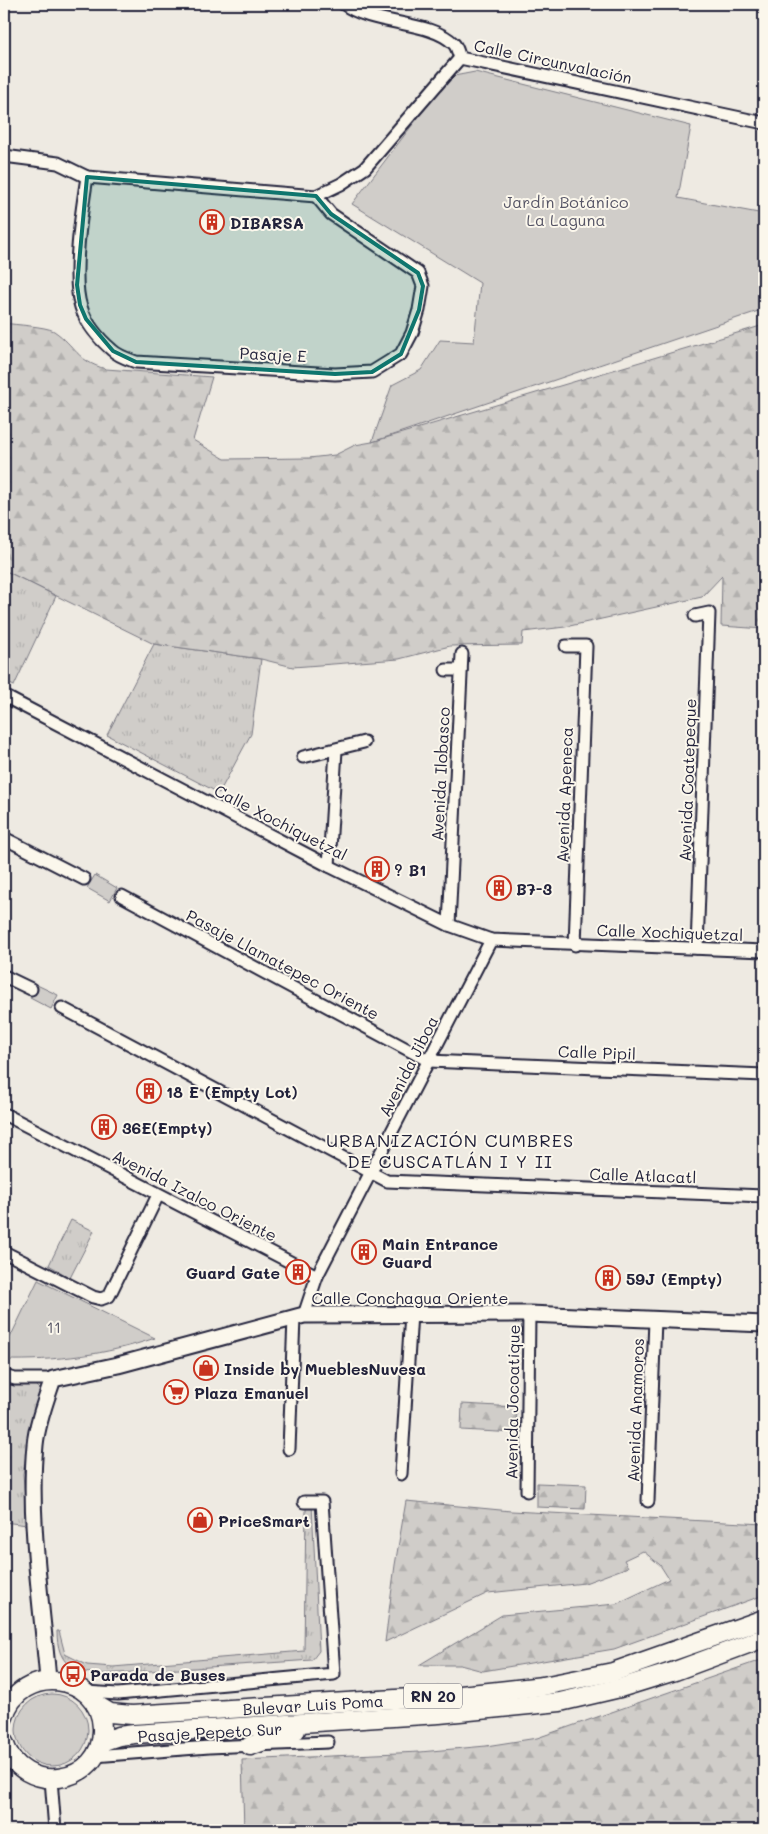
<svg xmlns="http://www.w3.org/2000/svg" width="768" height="1834" font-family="Mali,sans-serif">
<defs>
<pattern id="grass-tufts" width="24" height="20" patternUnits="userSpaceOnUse" patternTransform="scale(1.25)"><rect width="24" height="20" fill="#d0cdc9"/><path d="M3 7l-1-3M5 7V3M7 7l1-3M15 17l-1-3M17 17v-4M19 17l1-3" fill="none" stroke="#b2b0ae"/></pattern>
<pattern id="forest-firs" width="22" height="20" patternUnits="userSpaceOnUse" patternTransform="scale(1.25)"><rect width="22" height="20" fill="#d0cdc9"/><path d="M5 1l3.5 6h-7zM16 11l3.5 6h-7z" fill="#b2b0ae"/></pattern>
</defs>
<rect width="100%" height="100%" fill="#eeeae2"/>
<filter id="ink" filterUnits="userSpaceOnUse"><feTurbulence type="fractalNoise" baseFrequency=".02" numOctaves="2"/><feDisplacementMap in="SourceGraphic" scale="10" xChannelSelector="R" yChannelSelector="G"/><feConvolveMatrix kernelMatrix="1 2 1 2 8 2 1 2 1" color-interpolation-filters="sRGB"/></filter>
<g filter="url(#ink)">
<g fill="url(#grass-tufts)" stroke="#797882">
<path d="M4 570 56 596 14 686 4 681Z"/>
<path d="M154 644 261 659 251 734 219 793 107 735Z"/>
<path d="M71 1220 94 1231 70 1278 49 1265Z"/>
<path d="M4 1384 36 1385 41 1390 30 1429 23 1474 27 1525 4 1522Z"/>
<path d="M312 1504 319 1651 312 1660 105 1674C73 1673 57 1665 57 1631H59L65 1654 87 1665 113 1667 304 1651 306 1509Z"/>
</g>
<g fill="url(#forest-firs)" stroke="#797882">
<path d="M4 323C15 325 45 326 54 331 76 346 76 361 106 369L212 377 193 440 225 459 309 458 335 455 355 445 372 442 764 325V629L721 626 722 576 702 597 565 627 523 632 522 645 450 646 399 659 293 667 261 659 154 644 4 570Z"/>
<path d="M462 1404 517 1407 516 1433 461 1430Z"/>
<path d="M537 1483 586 1485 585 1509 537 1507Z"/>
<path d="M406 1501 511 1511 764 1524V1595L614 1649 483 1671 460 1665H419L502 1615 616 1604 669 1579 660 1565 643 1551 624 1560 628 1567 585 1583 488 1593 385 1642 395 1565Z"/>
<path d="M764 1659V1830H244L242 1760 420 1752 486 1746 537 1738Z"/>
</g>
<g fill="#d0cdc9" stroke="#797882">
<path d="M475 72 691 126 678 198 764 214V309L372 442 392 385 421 370 440 340 474 342 480 283 352 204 442 86 454 76Z"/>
<path d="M95 875 117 888 110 901 87 888Z"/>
<path d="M37 985 58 995 51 1009 30 998Z"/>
<path d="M38 1280 155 1338C106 1355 56 1361 4 1360V1350Z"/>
<circle cx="52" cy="1730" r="36"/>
</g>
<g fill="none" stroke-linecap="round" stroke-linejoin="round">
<defs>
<g id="minor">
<path d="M344 4C373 26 431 20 454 44 457 47 458 53 460 58"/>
<path d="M460 58 764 123"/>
<path d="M4 156 58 163 87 177 316 196 341 184 365 168 460 58"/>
<path d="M87 177C82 209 71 278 81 307 86 323 99 339 112 350 118 356 128 359 136 362L335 374 372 372 401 354 412 333 419 310 423 286 418 273 331 214 316 196"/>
<path d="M695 616 709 613 697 948"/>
<path d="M566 646H586L575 945"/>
<path d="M446 670H461"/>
<path d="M4 696 329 866 449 925 491 940 764 951"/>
<path d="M303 757 364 742"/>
<path d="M4 838 84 879"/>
<path d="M329 866 336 750"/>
<path d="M122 896 429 1061 764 1075"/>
<path d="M449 925 462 654"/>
<path d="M4 976 31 989"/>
<path d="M62 1008 387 1181 764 1196"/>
<path d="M4 1114 317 1276"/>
<path d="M4 1252 93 1297 101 1299 109 1296 158 1195"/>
<path d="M304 1315 317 1276 491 940"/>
<path d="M4 1376 15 1379H53"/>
<path d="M289 1449 294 1318"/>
<path d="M401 1474 411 1313"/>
<path d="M527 1491 529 1314"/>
<path d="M648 1501 655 1320"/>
<path d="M85 1692 118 1694 334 1674 322 1502H304"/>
<path d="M94 1756 209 1747 328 1742"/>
<path d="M51 1779 55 1830"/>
</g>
<path id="major" d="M48 1680C42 1606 28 1518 35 1445 37 1423 46 1400 53 1379L118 1365 304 1315 529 1314 764 1324"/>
<g id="highway">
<path id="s1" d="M95 1704 110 1713 132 1715 461 1695 543 1686 613 1672 764 1619"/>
<path d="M4 1717C19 1664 100 1671 102 1728 104 1786 21 1798 4 1742"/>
<path d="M101 1742 119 1736 134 1734 439 1714 560 1702 620 1688 675 1671 764 1638"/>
<path d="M250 1746 296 1730"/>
</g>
</defs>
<use href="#minor" stroke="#22223b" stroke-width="15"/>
<use href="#major" stroke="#22223b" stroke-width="19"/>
<use href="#highway" stroke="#22223b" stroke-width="21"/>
<use href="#minor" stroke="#fbf7ec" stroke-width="11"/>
<use href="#major" stroke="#fbf7ec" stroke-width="15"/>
<use href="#highway" stroke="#fbf7ec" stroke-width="18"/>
</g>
</g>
<path fill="#0f766e" fill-opacity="0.2" stroke="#0f766e" stroke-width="4" stroke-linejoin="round" d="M87 177 316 196 331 214 418 273 423 286 419 310 401 354 372 372 335 374 136 362 113 351 86 319 80 305 77 285Z"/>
<defs>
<symbol id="building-ring" viewBox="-11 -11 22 22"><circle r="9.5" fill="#fbf7ec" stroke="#c8321e" stroke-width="1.5"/><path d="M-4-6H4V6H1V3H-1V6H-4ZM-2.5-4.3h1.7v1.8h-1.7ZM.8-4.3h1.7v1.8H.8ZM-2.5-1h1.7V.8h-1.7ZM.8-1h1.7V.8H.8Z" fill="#c8321e"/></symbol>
<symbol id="shop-ring" viewBox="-11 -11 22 22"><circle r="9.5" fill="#fbf7ec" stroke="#c8321e" stroke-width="1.5"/><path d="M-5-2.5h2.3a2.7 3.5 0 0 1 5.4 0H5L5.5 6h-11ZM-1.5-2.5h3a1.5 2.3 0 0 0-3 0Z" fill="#c8321e"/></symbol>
<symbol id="supermarket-ring" viewBox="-11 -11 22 22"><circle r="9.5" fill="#fbf7ec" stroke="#c8321e" stroke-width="1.5"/><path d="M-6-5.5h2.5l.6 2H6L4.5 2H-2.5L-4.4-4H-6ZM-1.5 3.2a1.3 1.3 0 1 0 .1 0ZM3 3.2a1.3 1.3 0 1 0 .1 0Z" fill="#c8321e"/></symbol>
<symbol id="bus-ring" viewBox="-11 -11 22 22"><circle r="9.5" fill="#fbf7ec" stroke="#c8321e" stroke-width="1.5"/><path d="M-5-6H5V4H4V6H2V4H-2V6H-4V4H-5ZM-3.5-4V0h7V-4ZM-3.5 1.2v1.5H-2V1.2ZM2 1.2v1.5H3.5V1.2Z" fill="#c8321e"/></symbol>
</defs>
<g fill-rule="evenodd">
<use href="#building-ring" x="198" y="208" width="28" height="28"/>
<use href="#building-ring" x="363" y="855" width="28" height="28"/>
<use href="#building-ring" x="485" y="874" width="28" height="28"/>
<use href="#building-ring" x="135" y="1077" width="28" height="28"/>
<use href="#building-ring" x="90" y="1113" width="28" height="28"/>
<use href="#building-ring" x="350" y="1238" width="28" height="28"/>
<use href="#building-ring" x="284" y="1258" width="28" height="28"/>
<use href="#building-ring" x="594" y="1264" width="28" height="28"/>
<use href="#shop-ring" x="192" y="1354" width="28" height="28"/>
<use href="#supermarket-ring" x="162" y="1378" width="28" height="28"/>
<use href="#shop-ring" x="186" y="1506" width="28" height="28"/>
<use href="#bus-ring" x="59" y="1660" width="28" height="28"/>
</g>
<g text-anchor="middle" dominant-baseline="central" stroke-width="4" stroke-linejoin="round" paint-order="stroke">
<rect fill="#fbf7ec" stroke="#636270" stroke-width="1" x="404" y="1683.5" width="58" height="25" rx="4"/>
<g font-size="15" font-weight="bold" fill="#22223b">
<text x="433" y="1696">RN 20</text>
</g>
<g font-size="16" fill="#22223b" stroke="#fbf7ec">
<text transform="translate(553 61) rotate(12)">Calle Circunvalación</text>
<text transform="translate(273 354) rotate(3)">Pasaje E</text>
<text transform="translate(440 774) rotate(-87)">Avenida Ilobasco</text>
<text transform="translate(687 780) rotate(-88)">Avenida Coatepeque</text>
<text transform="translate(564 795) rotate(-88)">Avenida Apeneca</text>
<text transform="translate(281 822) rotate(27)">Calle Xochiquetzal</text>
<text transform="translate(670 932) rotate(2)">Calle Xochiquetzal</text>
<text transform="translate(283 964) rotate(28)">Pasaje Llamatepec Oriente</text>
<text transform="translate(597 1052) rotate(2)">Calle Pipil</text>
<text transform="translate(408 1066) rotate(-63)">Avenida Jiboa</text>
<text transform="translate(643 1175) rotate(2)">Calle Atlacatl</text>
<text transform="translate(195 1195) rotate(27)">Avenida Izalco Oriente</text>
<text x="410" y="1297">Calle Conchagua Oriente</text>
<text transform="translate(512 1402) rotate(-89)">Avenida Jocoatique</text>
<text transform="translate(635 1410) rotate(-88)">Avenida Anamoros</text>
<text stroke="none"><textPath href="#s1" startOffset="221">Bulevar Luis Poma</textPath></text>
<text transform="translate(210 1732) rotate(-3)">Pasaje Pepeto Sur</text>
</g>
<g font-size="16" fill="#565566" stroke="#fbf7ec">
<text x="566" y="201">Jardín Botánico<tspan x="566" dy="18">La Laguna</tspan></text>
<text x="54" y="1326">11</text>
</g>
<g font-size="16" font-weight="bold" fill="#22223b" stroke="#fbf7ec" text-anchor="start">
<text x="230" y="222">DIBARSA</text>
<text x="394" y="869">? B1</text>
<text x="516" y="888">B7-3</text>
<text x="166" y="1091">18 E (Empty Lot)</text>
<text x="122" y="1127">36E(Empty)</text>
<text x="382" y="1243">Main Entrance<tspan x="382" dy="18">Guard</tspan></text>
<text x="280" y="1272" text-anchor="end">Guard Gate</text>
<text x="626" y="1278">59J (Empty)</text>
<text x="224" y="1368">Inside by MueblesNuvesa</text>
<text x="194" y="1392">Plaza Emanuel</text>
<text x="218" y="1520">PriceSmart</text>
<text x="90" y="1674">Parada de Buses</text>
</g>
<g font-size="18" letter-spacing="1" fill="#22223b" stroke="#fbf7ec">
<text x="450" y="1140">URBANIZACIÓN CUMBRES<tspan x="450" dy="21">DE CUSCATLÁN I Y II</tspan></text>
</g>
</g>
<rect width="768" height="1834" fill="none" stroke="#fbf7ec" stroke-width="20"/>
<rect x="10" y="10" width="748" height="1814" fill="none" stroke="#22223b" stroke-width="2" filter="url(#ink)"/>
</svg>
